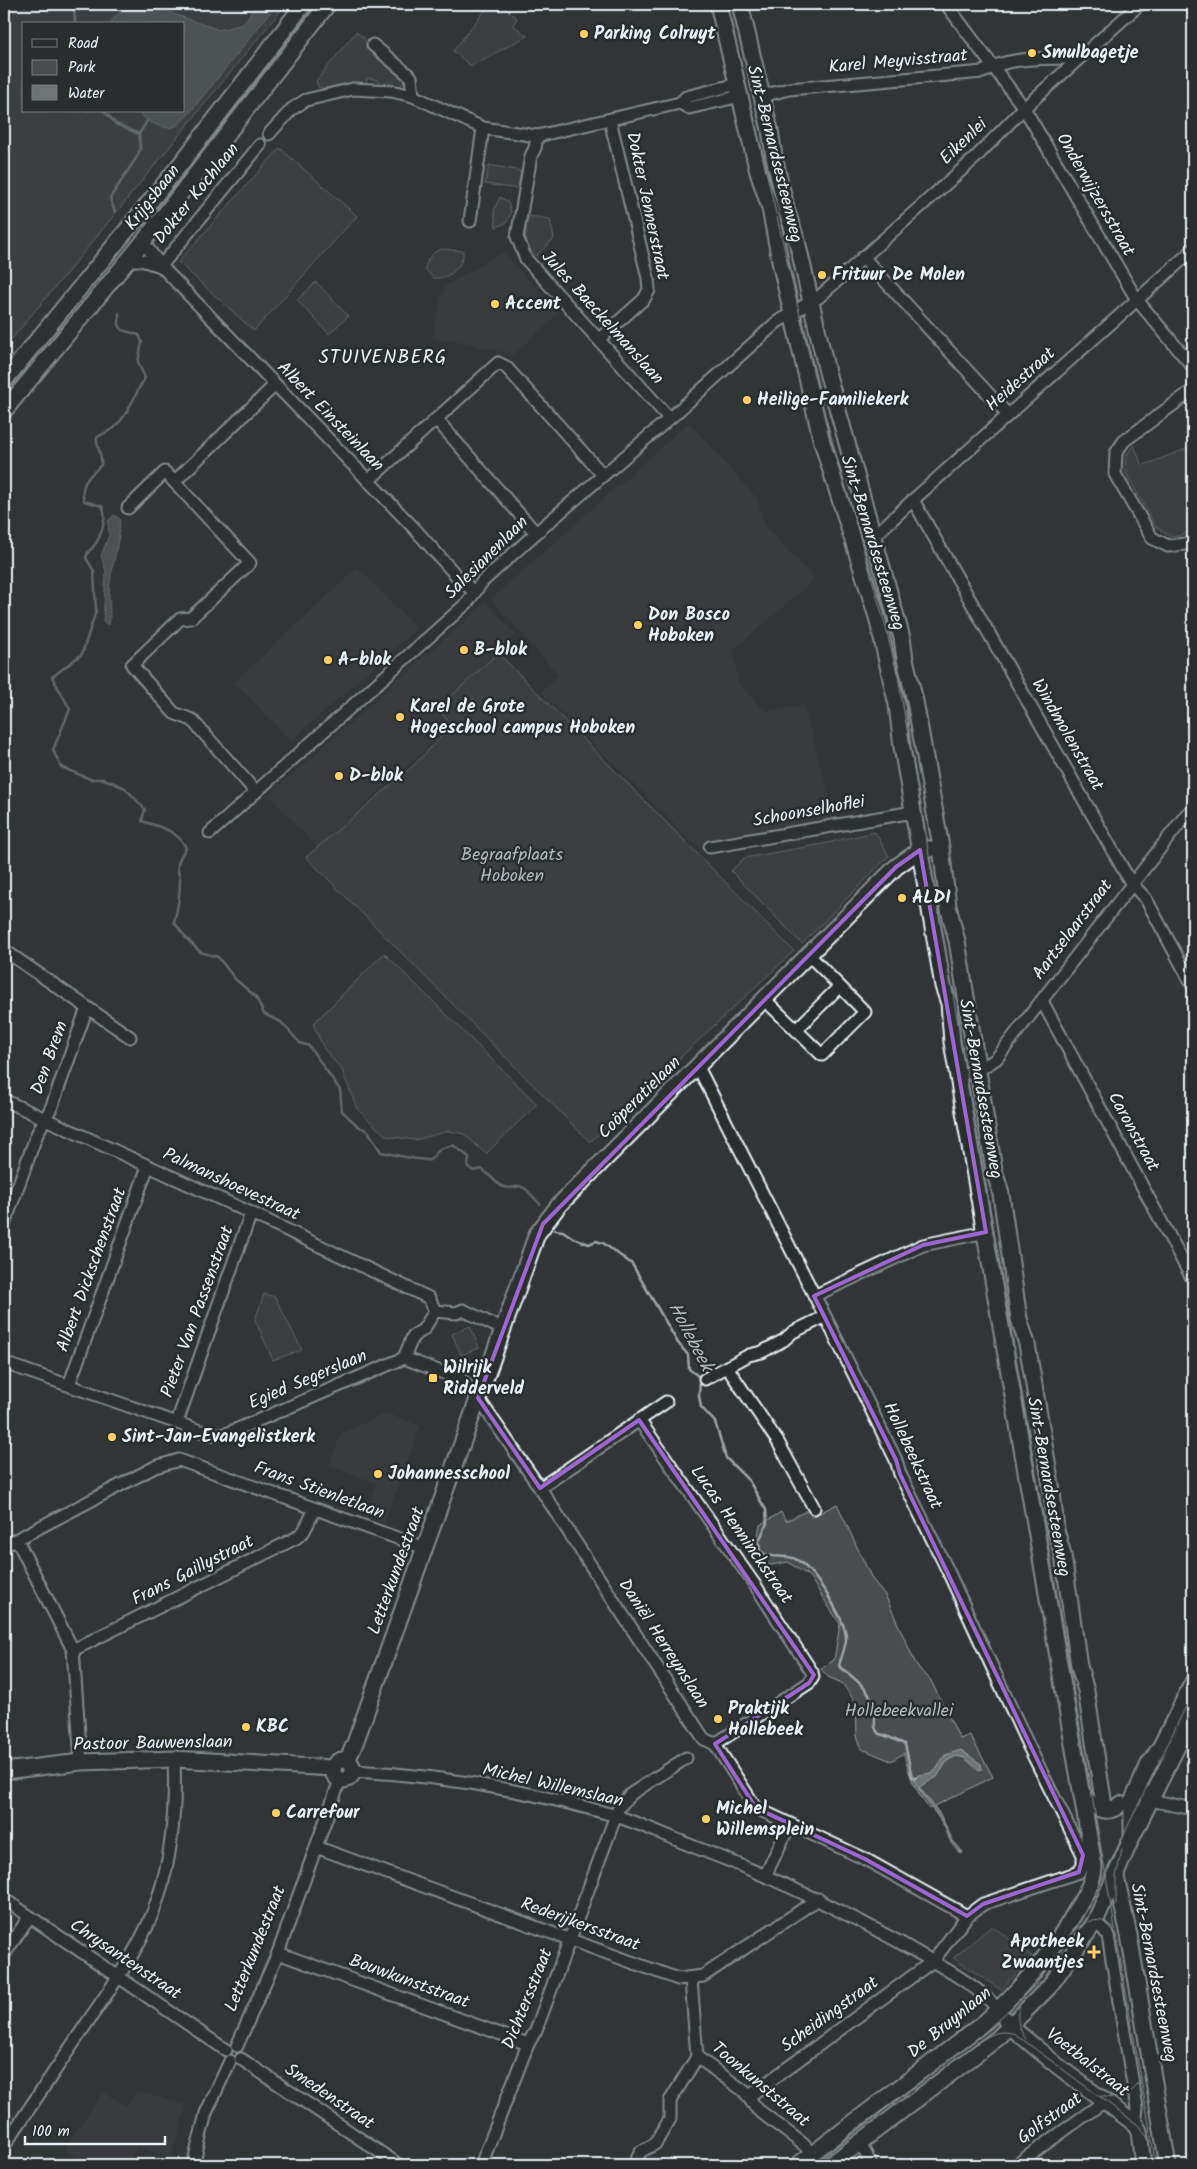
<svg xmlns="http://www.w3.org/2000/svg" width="1197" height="2169" font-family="Kalam,sans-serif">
<rect width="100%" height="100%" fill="#323536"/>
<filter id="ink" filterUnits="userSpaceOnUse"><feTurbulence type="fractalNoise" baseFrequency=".02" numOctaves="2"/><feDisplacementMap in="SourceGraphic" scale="10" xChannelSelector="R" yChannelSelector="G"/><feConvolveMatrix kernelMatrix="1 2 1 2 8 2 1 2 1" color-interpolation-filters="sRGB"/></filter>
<g filter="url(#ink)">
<g fill="#3f4244">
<path d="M503 252 559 313 510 358 506 353 501 352 453 340 452 342 432 338 441 295 446 290 443 287Z"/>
<path d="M689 422 757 498 765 526 815 579 733 651 739 683 765 711 804 705 835 819 696 846 541 692 558 675 491 599Z"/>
<path d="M358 567 417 629 291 741 234 682Z"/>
<path d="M486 601 516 635 437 709 452 725 317 848 269 795Z"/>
<path d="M386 1413 421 1426 384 1523 365 1516 376 1483 329 1466 341 1433Z"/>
<path d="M137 2091 187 2105 171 2157 137 2148 126 2165H88L64 2149 102 2093 107 2094 126 2106Z"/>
</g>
<g fill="#494d4f" stroke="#989fa4" fill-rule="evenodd">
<path d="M4 4H286L80 257 4 348ZM24 24H184V111H24Z"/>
<path d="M490 4H503L502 6 517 18 513 25 527 36 471 66 453 51Z"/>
<path d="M356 32 364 38 369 48 404 78 403 84 396 87 378 85V80L367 78 366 85 326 89 318 87 316 81Z"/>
<path d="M280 148 357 216 254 331 178 262Z"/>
<path d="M489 165 521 171 518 189 485 184Z"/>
<path d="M500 197 508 202 511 213 506 223 496 227 494 210Z"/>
<path d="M529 216 550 219 554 239 536 256C522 241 525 235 529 216Z"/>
<path d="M444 249 463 251C464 267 448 280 433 278L425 269C427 258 433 250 444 249Z"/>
<path d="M316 282 348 316 329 334 297 300Z"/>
<path d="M1134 445 1142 466 1193 446V529L1179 536H1170L1155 526 1125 471 1126 456Z"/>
<path d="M498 653 794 951 590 1142 306 857 413 766 452 725 437 709Z"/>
<path d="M875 832 889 856 802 944 731 871 744 858 822 844Z"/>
<path d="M384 953 537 1104 486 1154 464 1134 449 1131 415 1140 386 1136 357 1109 342 1070 324 1049 313 1024Z"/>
<path d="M264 1294 275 1297 302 1350 273 1360 255 1320Z"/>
<path d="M470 1326 479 1348 461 1355 452 1334Z"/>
<path d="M837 1504 872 1579 885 1595 915 1662 921 1671 930 1679 960 1739 970 1735 993 1777 929 1809C915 1789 909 1777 904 1753L891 1761 862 1749 857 1736 856 1703 842 1683 828 1677 821 1669 834 1660 840 1624 809 1576 788 1562 771 1565 755 1559 752 1546 758 1535 760 1525 781 1512 786 1521 808 1510 812 1517Z"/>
<path d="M992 1926 1032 1956 1001 1990 953 1958Z"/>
</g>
<g fill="#6e7376" stroke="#9fa5aa">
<path d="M145 4 219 30 243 24 257 4H277L188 115C184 118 180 124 176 126 164 132 144 120 137 111H184V24H110C116 11 131 6 145 4Z"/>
<path d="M114 515 120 519C120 544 110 569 109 594 109 605 111 614 109 625L103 622 106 571 101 556 109 535 108 521Z"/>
<path d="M961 1750 981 1764 982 1770 979 1771 965 1758 956 1756 947 1761 937 1777 919 1787 940 1814 953 1841 963 1852 962 1854C948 1846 949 1832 941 1821 931 1807 922 1796 914 1780L918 1775C940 1773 935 1769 945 1755Z"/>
</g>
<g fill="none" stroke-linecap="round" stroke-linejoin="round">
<g stroke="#9fa5aa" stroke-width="2.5">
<path d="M74 4 75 24"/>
<path d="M104 111 116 124 139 134 140 149 137 157 110 198 115 212"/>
<path d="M139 134 147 121"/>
<path d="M119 313V325L122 330 139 335 142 342 138 362 145 378C134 395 129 414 114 428 109 432 102 433 97 438 96 448 103 454 101 465 90 476 79 483 84 501L102 506C109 518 99 544 88 552L86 558 94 571 96 611 82 654 52 677 70 709 53 750 61 767 90 779H104L125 788 145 809 142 821C159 827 178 830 186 848 182 854 178 860 178 866 177 870 179 874 180 878 180 893 178 908 174 922L186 938 200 952 218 957 235 979 256 997 264 1014 281 1022 300 1043 309 1046 340 1090 342 1111 358 1126 368 1131 381 1152C397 1155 415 1160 430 1160L440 1149 453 1145 469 1157 468 1167 474 1171 481 1169C497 1179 498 1193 520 1186L526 1189 540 1204"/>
<path d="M555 1230 563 1231 573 1238 589 1244 596 1241 603 1243 632 1264 678 1343 688 1355 689 1369 698 1376 700 1380 699 1396 701 1407 715 1422 726 1458 749 1481 766 1510 767 1523 759 1541 760 1551C771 1560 781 1554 793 1558 812 1565 844 1617 846 1636 847 1645 841 1657 839 1666 854 1678 874 1692 875 1712 876 1722 872 1726 879 1734 890 1736 895 1741 905 1744L912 1777 916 1778"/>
</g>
<defs>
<g id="street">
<path d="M946 4 1024 108 1137 300 1193 367"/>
<path d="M373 45 411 77 413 96"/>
<path d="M762 96 789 89 983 72C1005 57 1040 59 1066 58"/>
<path d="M680 103 689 108 741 96"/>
<path d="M269 134 292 109 306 100 353 89 391 91 413 96 483 128 537 136 680 103 686 97 738 84"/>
<path d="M537 136 535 148 531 156 517 237 526 259 668 417"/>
<path d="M470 221 483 128"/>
<path d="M143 242 161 266 413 527 462 582 475 592"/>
<path d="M863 257 1008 415"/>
<path d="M128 260H141L161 266"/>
<path d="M161 266 260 145"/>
<path d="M599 339 644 299 649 290 648 278 610 120"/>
<path d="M1193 390 1124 441 1116 453 1115 474 1152 538 1168 546 1185 544 1193 541"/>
<path d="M436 419 536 533"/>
<path d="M368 481 498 363 506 367 603 475"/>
<path d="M174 482 275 385"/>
<path d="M913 500 1131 883 1146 899 1193 986"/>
<path d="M128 508 165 472 250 563 191 618 180 619 132 665 174 713 192 720 256 792"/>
<path d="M873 537 913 500 1193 250"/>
<path d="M210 833 467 603 482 582 536 533 677 412 777 322 819 297 974 159 1024 108 1140 4"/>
<path d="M710 847 913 812"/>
<path d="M4 950 130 1037"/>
<path d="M765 1000 822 1055 865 1012 809 955"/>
<path d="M1042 1001 1193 1280"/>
<path d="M796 1030 839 987"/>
<path d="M698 1067 833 1332 896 1460 900 1474 947 1569 1029 1747 1083 1855V1865L1079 1872 983 1904 967 1916 933 1961 748 2097"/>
<path d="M959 1075 979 1070 996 1059 1186 815 1193 809"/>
<path d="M4 1100 251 1213 429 1298 435 1311"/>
<path d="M4 1225 37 1134 52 1106 87 1008"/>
<path d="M814 1296 923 1245 986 1232"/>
<path d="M435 1311 456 1313 463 1310 502 1329"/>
<path d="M404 1358 462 1380 478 1398 540 1488 704 1739 715 1744 756 1808 865 1859 967 1916"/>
<path d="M404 1358 413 1336 423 1330 435 1311"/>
<path d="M4 1363 212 1435 226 1434 404 1358"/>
<path d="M727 1367 778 1442 814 1508"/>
<path d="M705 1379 749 1355 762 1352 784 1340 793 1332 824 1317"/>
<path d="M69 1385 148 1166"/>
<path d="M639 1420 755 1585 812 1672 813 1677 809 1683 715 1744"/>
<path d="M177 1422 251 1213"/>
<path d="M540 1488 666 1402"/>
<path d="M17 1540 73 1650 81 1762"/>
<path d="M4 1546 155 1467 179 1460 425 1548"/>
<path d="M73 1650 296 1538 304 1531 315 1509"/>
<path d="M353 1771C439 1775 530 1791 613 1815 638 1823 663 1834 687 1844 761 1872 830 1904 899 1942 926 1958 981 1986 998 2010"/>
<path d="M1143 1779 1142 1790 1150 1800 1193 1809"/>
<path d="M316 1847 678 1979 703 1976 818 1899"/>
<path d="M766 1874 790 1824"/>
<path d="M4 1899 226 2050"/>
<path d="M1095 1922 1104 1930 1108 1936 1137 2108 1135 2124"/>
<path d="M278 1953 528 2044"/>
<path d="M4 1955 29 1917"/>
<path d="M691 1979 697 2057"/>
<path d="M237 2046 278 1953 340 1780"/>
<path d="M697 2057 744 2091 757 2109 803 2144 812 2154"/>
<path d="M241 2059 399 2165"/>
<path d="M860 2142 871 2165"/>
<path d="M4 2146C32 2104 61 2062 89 2020 115 1982 144 1943 158 1898 173 1853 176 1807 174 1759"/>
<path d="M193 2165 206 2113 230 2061"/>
<path d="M481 2165 528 2044 536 2030 619 1807 631 1794 686 1758"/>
<path d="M634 2165 640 2152 655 2144 670 2119V2101L697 2057"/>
<path d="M1016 2165 1105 2101"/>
</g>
<g id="secondary">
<path d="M718 4 758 172 770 208 781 266 822 442 877 617 897 705 902 747 943 986 949 1003 952 1042 1094 1866C1094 1879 1087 1891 1081 1902 1056 1948 1023 1987 985 2022L798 2165"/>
<path d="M740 4 770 130 774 157 787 212 797 241 827 372 902 638 905 659 915 701 941 847 948 906 957 941 994 1170 1001 1194 1019 1319 1027 1344 1052 1491 1056 1530 1063 1555 1079 1666 1086 1691 1103 1799"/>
<path d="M4 381 179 166 304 4"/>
<path d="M4 411 143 242 328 4"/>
<circle cx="343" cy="1770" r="10"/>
<path d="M347 1761 355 1743 537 1234 559 1205 896 867 920 850 930 849"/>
<path d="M4 1771 81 1762 174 1759 333 1768"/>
<path d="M1082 1792C1089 1806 1107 1818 1120 1804"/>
<path d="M1132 1833V1802L1148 1766 1161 1746 1193 1682"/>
<path d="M1116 1877 1129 1935 1168 2165"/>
<path d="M1005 2019 1011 2027 1059 2067 1135 2124 1139 2131 1143 2165"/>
<path d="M830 2165 999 2037 1049 1987 1095 1922 1132 1837 1188 1725 1193 1708"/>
</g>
</defs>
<use href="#street" stroke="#e8f1f8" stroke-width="15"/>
<use href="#secondary" stroke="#e8f1f8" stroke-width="19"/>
<use href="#street" stroke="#2a2d2e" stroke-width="11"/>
<use href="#secondary" stroke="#2a2d2e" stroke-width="15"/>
<g stroke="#e8f1f8" stroke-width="1">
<path d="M727 4 816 384 884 621 898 677 1156 2165"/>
<path d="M1116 1905V1876L1122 1850"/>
<path d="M1077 1928C1089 1918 1106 1917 1116 1930"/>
<path d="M1022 2000C1015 2014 1017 2027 1026 2039"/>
<path d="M984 2039C994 2032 1003 2030 1015 2034L1138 2125 1151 2142"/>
<path d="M1101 2096C1118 2101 1135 2095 1141 2077"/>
<path d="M809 2165 977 2039 1036 1985 1088 1908 1193 1692"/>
</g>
</g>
</g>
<path d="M0 0H1197V2169H0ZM920 850 986 1232 923 1245 814 1296 896 1460 900 1474 1083 1855 1079 1872 983 1904 967 1916 865 1859 756 1808 715 1744 809 1683 814 1675 639 1420 540 1488 478 1398 543 1224 896 867Z" fill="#323536" fill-opacity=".55" fill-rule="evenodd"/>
<path fill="none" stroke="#9c67d0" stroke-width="4" stroke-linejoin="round" d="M920 850 986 1232 923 1245 814 1296 896 1460 900 1474 1083 1855 1079 1872 983 1904 967 1916 865 1859 756 1808 715 1744 809 1683 814 1675 639 1420 540 1488 478 1398 543 1224 896 867Z"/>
<g fill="#ffd166" stroke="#2a2d2e" stroke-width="2">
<circle cx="584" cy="34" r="5"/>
<circle cx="1032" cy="53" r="5"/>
<circle cx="822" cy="275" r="5"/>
<circle cx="495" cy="304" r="5"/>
<circle cx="747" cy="400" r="5"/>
<circle cx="638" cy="625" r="5"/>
<circle cx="464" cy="650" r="5"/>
<circle cx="328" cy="660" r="5"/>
<circle cx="400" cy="717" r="5"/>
<circle cx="339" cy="776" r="5"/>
<circle cx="902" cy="898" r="5"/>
<rect x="428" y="1373" width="10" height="10" rx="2.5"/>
<circle cx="112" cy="1437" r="5"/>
<circle cx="378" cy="1474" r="5"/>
<circle cx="718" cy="1719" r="5"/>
<circle cx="246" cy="1727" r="5"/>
<circle cx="276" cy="1813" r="5"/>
<circle cx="706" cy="1819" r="5"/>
<path d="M1091.5 1944.5h5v5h5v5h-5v5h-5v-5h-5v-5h5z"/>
</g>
<g text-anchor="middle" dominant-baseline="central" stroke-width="5" stroke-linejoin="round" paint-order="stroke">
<g font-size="18" font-weight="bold" fill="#e8f1f8" stroke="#2a2d2e" text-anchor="start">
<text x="594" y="34">Parking Colruyt</text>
<text x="1042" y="53">Smulbagetje</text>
<text x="832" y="275">Frituur De Molen</text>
<text x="505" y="304">Accent</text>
<text x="757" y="400">Heilige-Familiekerk</text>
<text x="648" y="615">Don Bosco<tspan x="648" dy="21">Hoboken</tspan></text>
<text x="474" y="650">B-blok</text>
<text x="338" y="660">A-blok</text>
<text x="410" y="707">Karel de Grote<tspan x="410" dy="21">Hogeschool campus Hoboken</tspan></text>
<text x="349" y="776">D-blok</text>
<text x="912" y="898">ALDI</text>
<text x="443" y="1368">Wilrijk<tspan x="443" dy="21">Ridderveld</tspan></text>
<text x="122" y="1437">Sint-Jan-Evangelistkerk</text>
<text x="388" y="1474">Johannesschool</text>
<text x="728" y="1709">Praktijk<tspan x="728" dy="21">Hollebeek</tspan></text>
<text x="256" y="1727">KBC</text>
<text x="716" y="1809">Michel<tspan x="716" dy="21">Willemsplein</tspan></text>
<text x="286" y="1813">Carrefour</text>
<text x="1084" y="1942" text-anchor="end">Apotheek<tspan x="1084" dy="21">Zwaantjes</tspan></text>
</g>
<g font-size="18" fill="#e8f1f8" stroke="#2a2d2e">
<text transform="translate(898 62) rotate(-5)">Karel Meyvisstraat</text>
<text transform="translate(964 142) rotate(-44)">Eikenlei</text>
<text transform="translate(774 154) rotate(76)">Sint-Bernardsesteenweg</text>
<text transform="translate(197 194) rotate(-51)">Dokter Kochlaan</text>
<text transform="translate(1095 195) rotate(60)">Onderwijzersstraat</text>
<text transform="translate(153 198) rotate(-52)">Krijgsbaan</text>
<text transform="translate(647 206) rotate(78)">Dokter Jennerstraat</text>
<text transform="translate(602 318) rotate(48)">Jules Baeckelmanslaan</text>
<text transform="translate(1021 380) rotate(-42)">Heidestraat</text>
<text transform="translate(330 417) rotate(46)">Albert Einsteinlaan</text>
<text transform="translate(872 543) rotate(73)">Sint-Bernardsesteenweg</text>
<text transform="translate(487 558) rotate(-45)">Salesianenlaan</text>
<text transform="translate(1067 735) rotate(60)">Windmolenstraat</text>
<text transform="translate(809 812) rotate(-10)">Schoonselhoflei</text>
<text transform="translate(1073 930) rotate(-53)">Aartselaarstraat</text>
<text transform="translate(50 1058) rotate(-70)">Den Brem</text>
<text transform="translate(980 1089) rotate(80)">Sint-Bernardsesteenweg</text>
<text transform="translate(640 1098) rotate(-45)">Coöperatielaan</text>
<text transform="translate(1133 1132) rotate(61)">Caronstraat</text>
<text transform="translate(231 1185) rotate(25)">Palmanshoevestraat</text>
<text transform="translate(92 1270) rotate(-70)">Albert Dickschenstraat</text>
<text transform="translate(198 1312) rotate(-70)">Pieter Van Passenstraat</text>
<text transform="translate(308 1380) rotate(-23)">Egied Segerslaan</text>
<text transform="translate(912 1456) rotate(65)">Hollebeekstraat</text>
<text transform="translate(1048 1487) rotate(80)">Sint-Bernardsesteenweg</text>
<text transform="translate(319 1491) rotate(20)">Frans Stienletlaan</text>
<text transform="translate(741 1535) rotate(55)">Lucas Henninckstraat</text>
<text transform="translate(193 1571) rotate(-27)">Frans Gaillystraat</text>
<text transform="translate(397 1571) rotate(-70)">Letterkundestraat</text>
<text transform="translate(663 1644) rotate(57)">Daniël Herreynslaan</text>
<text transform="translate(153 1744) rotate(-1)">Pastoor Bauwenslaan</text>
<text transform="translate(553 1786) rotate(13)">Michel Willemslaan</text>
<text transform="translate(580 1925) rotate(20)">Rederijkersstraat</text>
<text transform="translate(256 1949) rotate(-68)">Letterkundestraat</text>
<text transform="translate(125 1960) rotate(34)">Chrysantenstraat</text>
<text transform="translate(1153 1973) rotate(79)">Sint-Bernardsesteenweg</text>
<text transform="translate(409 1982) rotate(20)">Bouwkunststraat</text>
<text transform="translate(528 1999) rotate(-68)">Dichtersstraat</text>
<text transform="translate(830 2015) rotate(-36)">Scheidingstraat</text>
<text transform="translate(950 2023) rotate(-39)">De Bruynlaan</text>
<text transform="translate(1087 2063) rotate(38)">Voetbalstraat</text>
<text transform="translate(760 2085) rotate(40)">Toonkunststraat</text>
<text transform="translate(329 2097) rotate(34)">Smedenstraat</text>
<text transform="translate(1050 2119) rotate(-36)">Golfstraat</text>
</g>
<g font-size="18" fill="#b0b8bd" stroke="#2a2d2e">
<text x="512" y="855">Begraafplaats<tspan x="512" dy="21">Hoboken</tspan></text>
<text x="899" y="1711">Hollebeekvallei</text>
</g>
<g font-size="19" letter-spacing="1" fill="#e8f1f8" stroke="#2a2d2e">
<text x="383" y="358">STUIVENBERG</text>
</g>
<g font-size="19" font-style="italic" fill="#b1b8be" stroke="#2a2d2e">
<text transform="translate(690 1337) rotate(62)">Hollebeek</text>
</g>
</g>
<rect width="1197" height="2169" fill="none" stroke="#2a2d2e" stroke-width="20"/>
<rect x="10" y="10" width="1177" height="2149" fill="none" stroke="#e8f1f8" stroke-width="2" filter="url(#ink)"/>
<rect x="22" y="22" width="162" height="90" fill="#2a2d2e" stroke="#767b7f"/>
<rect x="32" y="39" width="25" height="8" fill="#2a2d2e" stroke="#767b7f"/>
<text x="68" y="48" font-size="15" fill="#e8f1f8">Road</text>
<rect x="32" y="60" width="25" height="15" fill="#494d4f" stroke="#767b7f"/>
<text x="68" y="72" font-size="15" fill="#e8f1f8">Park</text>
<rect x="32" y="85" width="25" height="15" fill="#6e7376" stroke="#767b7f"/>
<text x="68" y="98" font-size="15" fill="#e8f1f8">Water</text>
<path d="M25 2136v8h140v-8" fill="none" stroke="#e8f1f8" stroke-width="2.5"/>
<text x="32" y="2136" font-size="15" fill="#e8f1f8" stroke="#2a2d2e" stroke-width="4" paint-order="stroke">100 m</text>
</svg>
